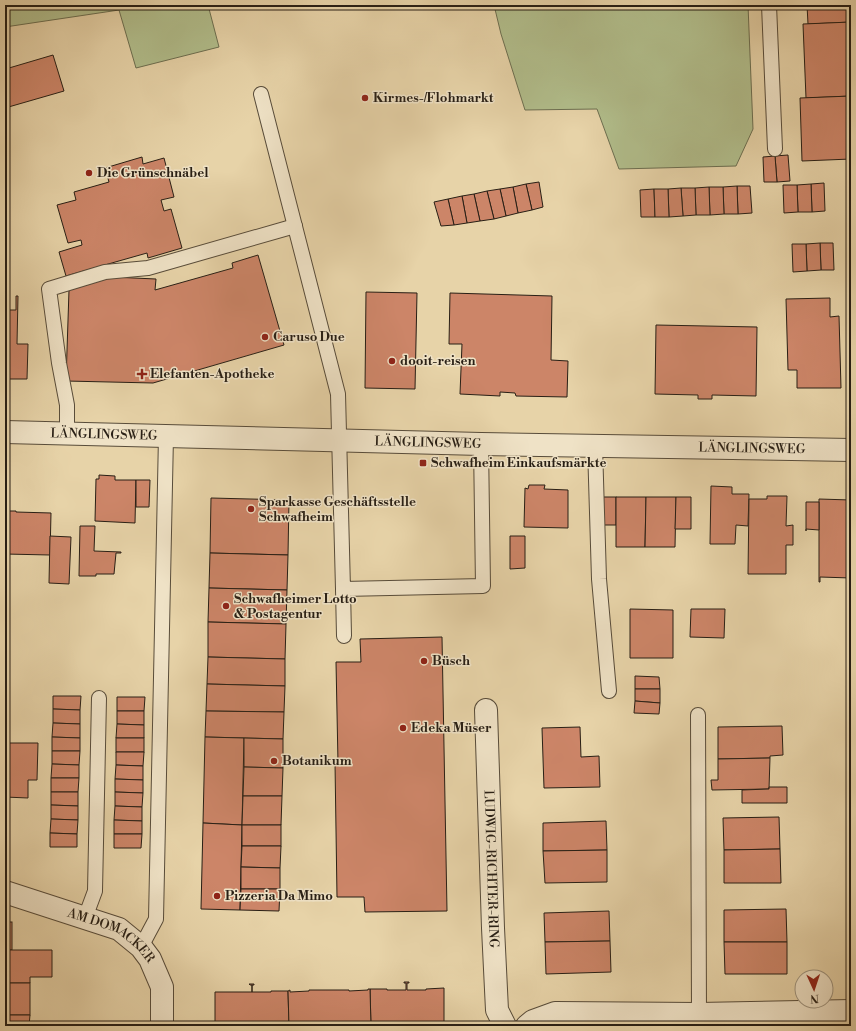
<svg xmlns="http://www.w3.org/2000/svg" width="856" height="1031" font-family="'Libre Bodoni',serif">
<rect width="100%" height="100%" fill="#e7d3a8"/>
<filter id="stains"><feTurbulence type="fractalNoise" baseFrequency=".005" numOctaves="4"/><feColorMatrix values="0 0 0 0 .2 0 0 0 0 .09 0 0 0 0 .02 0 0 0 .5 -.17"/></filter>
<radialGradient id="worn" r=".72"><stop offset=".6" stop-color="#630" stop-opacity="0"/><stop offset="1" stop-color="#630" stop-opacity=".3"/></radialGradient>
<g fill="#b1bd8b" stroke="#6c6e50">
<path d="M5 5H208L219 47 136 68 119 10 5 27Z"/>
<path d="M494 5H748L753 129 736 166 619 169 597 109 525 110 501 34Z"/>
</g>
<g fill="#cc8568" stroke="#281f15">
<path d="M807 5H851V22L808 24Z"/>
<path d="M851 22V96L806 98 803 24Z"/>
<path d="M5 55 9 68 53 55 64 91 5 108Z"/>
<path d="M851 96V159L802 161 800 98Z"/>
<path d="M788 155 790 181 777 182 775 156Z"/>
<path d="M775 156 777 182H764L763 157Z"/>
<path d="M142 157 143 164 164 158 174 197 161 200 164 211 171 209 182 248 148 258 147 253 66 276 59 252 82 245 81 240 68 243 57 205 76 200 74 192 109 182 105 168Z"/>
<path d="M539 182 543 207 532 210 526 184Z"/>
<path d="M824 183 825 211 812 212 811 184Z"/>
<path d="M526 184 532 210 518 213 513 187Z"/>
<path d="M811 184 812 212H798L797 185Z"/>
<path d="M783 185H797L798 212 784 213Z"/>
<path d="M737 186H750L752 213 738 214Z"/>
<path d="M737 186 738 214H724L723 187Z"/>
<path d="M513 187 518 213 506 216 500 189Z"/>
<path d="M709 187H723L724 214 710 215Z"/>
<path d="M709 187 710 215H696L695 188Z"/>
<path d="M681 188H695L696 215 683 216Z"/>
<path d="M681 188 683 216 669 217 668 189Z"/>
<path d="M500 189 506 216 494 219 487 191Z"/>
<path d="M654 189 655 217H641L640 190Z"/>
<path d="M654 189H668L669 217H655Z"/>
<path d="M487 191 494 219 480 221 474 194Z"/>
<path d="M474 194 480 221 467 223 462 196Z"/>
<path d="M462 196 467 223 454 225 448 199Z"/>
<path d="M448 199 454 225 441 226 434 202Z"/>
<path d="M820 243H833L834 270H821Z"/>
<path d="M820 243 821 270 807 271 806 244Z"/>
<path d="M792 244H806L807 271 793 272Z"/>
<path d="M258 255 284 345 153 383 66 381 69 290 112 277 156 279 155 290 233 268 232 263Z"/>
<path d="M366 292 417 293 415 389 365 388Z"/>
<path d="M450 293 552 296 551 360 568 361 567 397 516 396 515 393 500 392V396L460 394 462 344H449Z"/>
<path d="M16 296H18L17 344H28L27 379H5V310H16Z"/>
<path d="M830 298V317L839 316 841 388H797V370H788L786 299Z"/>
<path d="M656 325 757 327 756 396 712 395V399H698V395L655 394Z"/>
<path d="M99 475 115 476V480H136L135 523 95 521 96 479H99Z"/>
<path d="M136 480H150L149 507H136Z"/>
<path d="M529 485H545L544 489 568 490V528L524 527 525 488 528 489Z"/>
<path d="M711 486 732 487V494H749L748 526 736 525 735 544H710Z"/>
<path d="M767 496H787L786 526 793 525V545H786V574H748L749 499H767Z"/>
<rect x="602" y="497" width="14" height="28"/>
<path d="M616 497H646L645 547H616Z"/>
<path d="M646 497H676L675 547H645Z"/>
<path d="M676 497H691V529H675Z"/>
<path d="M211 498 289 500 288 555 210 553Z"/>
<path d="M819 499 851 500V578L820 577V582H819Z"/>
<path d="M806 502H819V530L806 529V531Z"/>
<path d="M5 511H16V512L51 513 50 555 5 554Z"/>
<path d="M80 526H95L94 551 121 552V553H116L114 574H96V576H79Z"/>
<path d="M50 536 71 537 69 584 49 583Z"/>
<path d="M510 536H525V568L510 569Z"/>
<path d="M210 553 288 555 287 590 209 588Z"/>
<path d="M209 588 287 590 286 624 208 622Z"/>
<path d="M630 609 673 610V658H630Z"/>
<path d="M691 609H725L724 638 690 637Z"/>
<path d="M208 622 286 624 285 659 208 657Z"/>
<path d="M442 637 447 911 365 912 364 897H337L335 763H338L336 662H361L360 639Z"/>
<path d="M208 657 285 659V686L207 684Z"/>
<path d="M635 676 659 677 660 689H635Z"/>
<path d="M207 684 285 686 284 712 206 711Z"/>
<path d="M635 689H660V703L635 701Z"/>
<path d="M53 696H81L80 710 53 709Z"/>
<path d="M117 697H145L144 711H117Z"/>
<path d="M635 701 660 703 659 714 634 713Z"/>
<path d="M53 709 80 710V724L53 723Z"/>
<path d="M117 711H144V725L117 724Z"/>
<path d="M206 711 284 712 283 739 205 737Z"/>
<path d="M53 723 80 724V738L52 737Z"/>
<path d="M117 724 144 725V738H116Z"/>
<path d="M782 726 783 755 770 756V758L718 759V727Z"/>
<path d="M580 727 581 757 599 756 600 787 544 788 542 728Z"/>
<path d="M52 737 80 738V751H52Z"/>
<path d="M205 737 244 738 242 825 203 823Z"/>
<rect x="116" y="738" width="28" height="14"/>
<path d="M244 738 283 739V768L244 767Z"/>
<path d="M5 743H38L37 780H28V798L5 797Z"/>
<path d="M52 751H80L79 765 52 764Z"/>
<path d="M116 752H144L143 766 116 765Z"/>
<path d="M770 758 769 789 712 790 711 780H718V759Z"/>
<path d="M52 764 79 765V778H51Z"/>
<path d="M116 765 143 766V780L115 779Z"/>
<path d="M244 767 283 768 282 796H243Z"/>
<path d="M51 778H79L78 792H51Z"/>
<path d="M115 779 143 780V793L115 792Z"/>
<path d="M769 787H787V803H742V790L769 789Z"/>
<path d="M51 792H78V806L51 805Z"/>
<path d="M115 792 143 793 142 807 115 806Z"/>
<path d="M243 796H282L281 825H242Z"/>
<path d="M51 805 78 806V820L51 819Z"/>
<path d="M115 806 142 807V821L114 820Z"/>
<path d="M779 817 780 849 724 850 723 818Z"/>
<path d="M51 819 78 820 77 834 50 833Z"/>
<path d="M114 820 142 821V834H114Z"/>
<path d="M606 821 607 850 543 851V823Z"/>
<path d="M203 823 242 825 240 910 201 909Z"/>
<rect x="242" y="825" width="39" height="21"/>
<path d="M50 833 77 834V847H50Z"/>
<path d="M114 834H142L141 848H114Z"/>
<path d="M242 846H281L280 868 241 867Z"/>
<path d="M780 849 781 883H724V850Z"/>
<path d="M607 850V882L545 883 543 851Z"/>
<path d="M241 867 280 868V889H241Z"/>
<path d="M241 889H280L279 911 240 910Z"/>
<path d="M786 909 787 942H724V910Z"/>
<path d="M609 911 610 941 545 942 544 913Z"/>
<rect x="5" y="922" width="7" height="28"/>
<path d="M610 941 611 972 546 974 545 942Z"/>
<path d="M724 942H787V974H725Z"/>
<path d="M5 950H52V977H30V983H5Z"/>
<path d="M404 982H409V983H407V990H426V989L444 988V1026H371L370 989H387V990H406V983H404Z"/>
<rect x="5" y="983" width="25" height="32"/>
<path d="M249 984H254V985H252V992H271V991H288L289 1026H215V992H252V985H250Z"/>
<path d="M368 989H370L371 1026H289L288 991 290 990V992L309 991V990H349V991L368 990Z"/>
<path d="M5 1015H30L29 1026H5Z"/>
</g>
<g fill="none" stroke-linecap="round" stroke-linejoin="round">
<defs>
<g id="service">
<path d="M769 5 775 149"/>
<path d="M261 94 338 394 343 589 483 586 481 444"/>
<path d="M67 433V405L59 363 49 289 105 272 148 268 295 226"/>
<path d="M595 446 599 579 609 691"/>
<path d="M343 589 344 636"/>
<path d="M698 715 699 1014"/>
<path d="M85 918 95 891 99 698"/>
<path d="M141 947 156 919 166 436"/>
</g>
<g id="minor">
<path id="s1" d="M5 432 481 444 851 450"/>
<path id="s2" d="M486 710 493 928 497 1010 505 1026"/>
<path id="s3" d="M5 892 119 929 141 947 150 959 162 987V1026"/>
<path d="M527 1026 533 1021 555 1013 699 1014 851 1011"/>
</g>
</defs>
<use href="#service" stroke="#584c3a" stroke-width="16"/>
<use href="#minor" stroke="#584c3a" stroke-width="24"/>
<use href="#service" stroke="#efe2c6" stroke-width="14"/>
<use href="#minor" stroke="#efe2c6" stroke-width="22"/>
</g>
<g fill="#8f2418" stroke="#efe2c6" stroke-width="1.5">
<circle cx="365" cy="98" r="4"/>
<circle cx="89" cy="173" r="4"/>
<circle cx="265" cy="337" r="4"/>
<circle cx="392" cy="361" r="4"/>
<path d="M140 368h4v4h4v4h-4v4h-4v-4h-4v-4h4z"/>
<rect x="419" y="459" width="8" height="8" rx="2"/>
<circle cx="251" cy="509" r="4"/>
<circle cx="226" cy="606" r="4"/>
<circle cx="424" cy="661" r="4"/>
<circle cx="403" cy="728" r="4"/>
<circle cx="274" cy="761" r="4"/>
<circle cx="217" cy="896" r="4"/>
</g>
<g text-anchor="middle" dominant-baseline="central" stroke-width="3" stroke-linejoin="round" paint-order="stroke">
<g font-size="13" font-weight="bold" fill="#281f15" stroke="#efe2c6" text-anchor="start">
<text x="373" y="98">Kirmes-/Flohmarkt</text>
<text x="97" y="173">Die Grünschnäbel</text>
<text x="273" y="337">Caruso Due</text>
<text x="400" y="361">dooit-reisen</text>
<text x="150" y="374">Elefanten-Apotheke</text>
<text x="431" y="463">Schwafheim Einkaufsmärkte</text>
<text x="259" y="502">Sparkasse Geschäftsstelle<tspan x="259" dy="15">Schwafheim</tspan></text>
<text x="234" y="599">Schwafheimer Lotto<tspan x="234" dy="15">&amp; Postagentur</tspan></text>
<text x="432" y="661">Büsch</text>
<text x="411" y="728">Edeka Müser</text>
<text x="282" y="761">Botanikum</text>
<text x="225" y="896">Pizzeria Da Mimo</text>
</g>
<g font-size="13" fill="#281f15" stroke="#efe2c6">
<text stroke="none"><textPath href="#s1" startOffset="99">LÄNGLINGSWEG</textPath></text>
<text stroke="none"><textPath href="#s1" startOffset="423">LÄNGLINGSWEG</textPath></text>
<text stroke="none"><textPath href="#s1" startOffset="747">LÄNGLINGSWEG</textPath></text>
<text stroke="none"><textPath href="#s2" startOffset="159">LUDWIG-RICHTER-RING</textPath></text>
<text stroke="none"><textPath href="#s3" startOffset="116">AM DOMACKER</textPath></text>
</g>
</g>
<rect width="856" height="1031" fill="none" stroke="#e7d3a8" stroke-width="20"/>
<rect x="6" y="6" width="844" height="1019" fill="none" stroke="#281f15" stroke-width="2"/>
<rect x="10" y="10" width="836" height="1011" fill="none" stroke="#281f15"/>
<g transform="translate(814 989) rotate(177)"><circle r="19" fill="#efe2c6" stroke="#9f947f"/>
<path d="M0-3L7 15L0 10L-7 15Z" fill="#8f2418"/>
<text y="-6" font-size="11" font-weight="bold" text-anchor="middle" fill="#281f15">N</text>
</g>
<rect width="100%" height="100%" filter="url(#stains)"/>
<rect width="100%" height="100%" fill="url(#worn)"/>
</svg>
